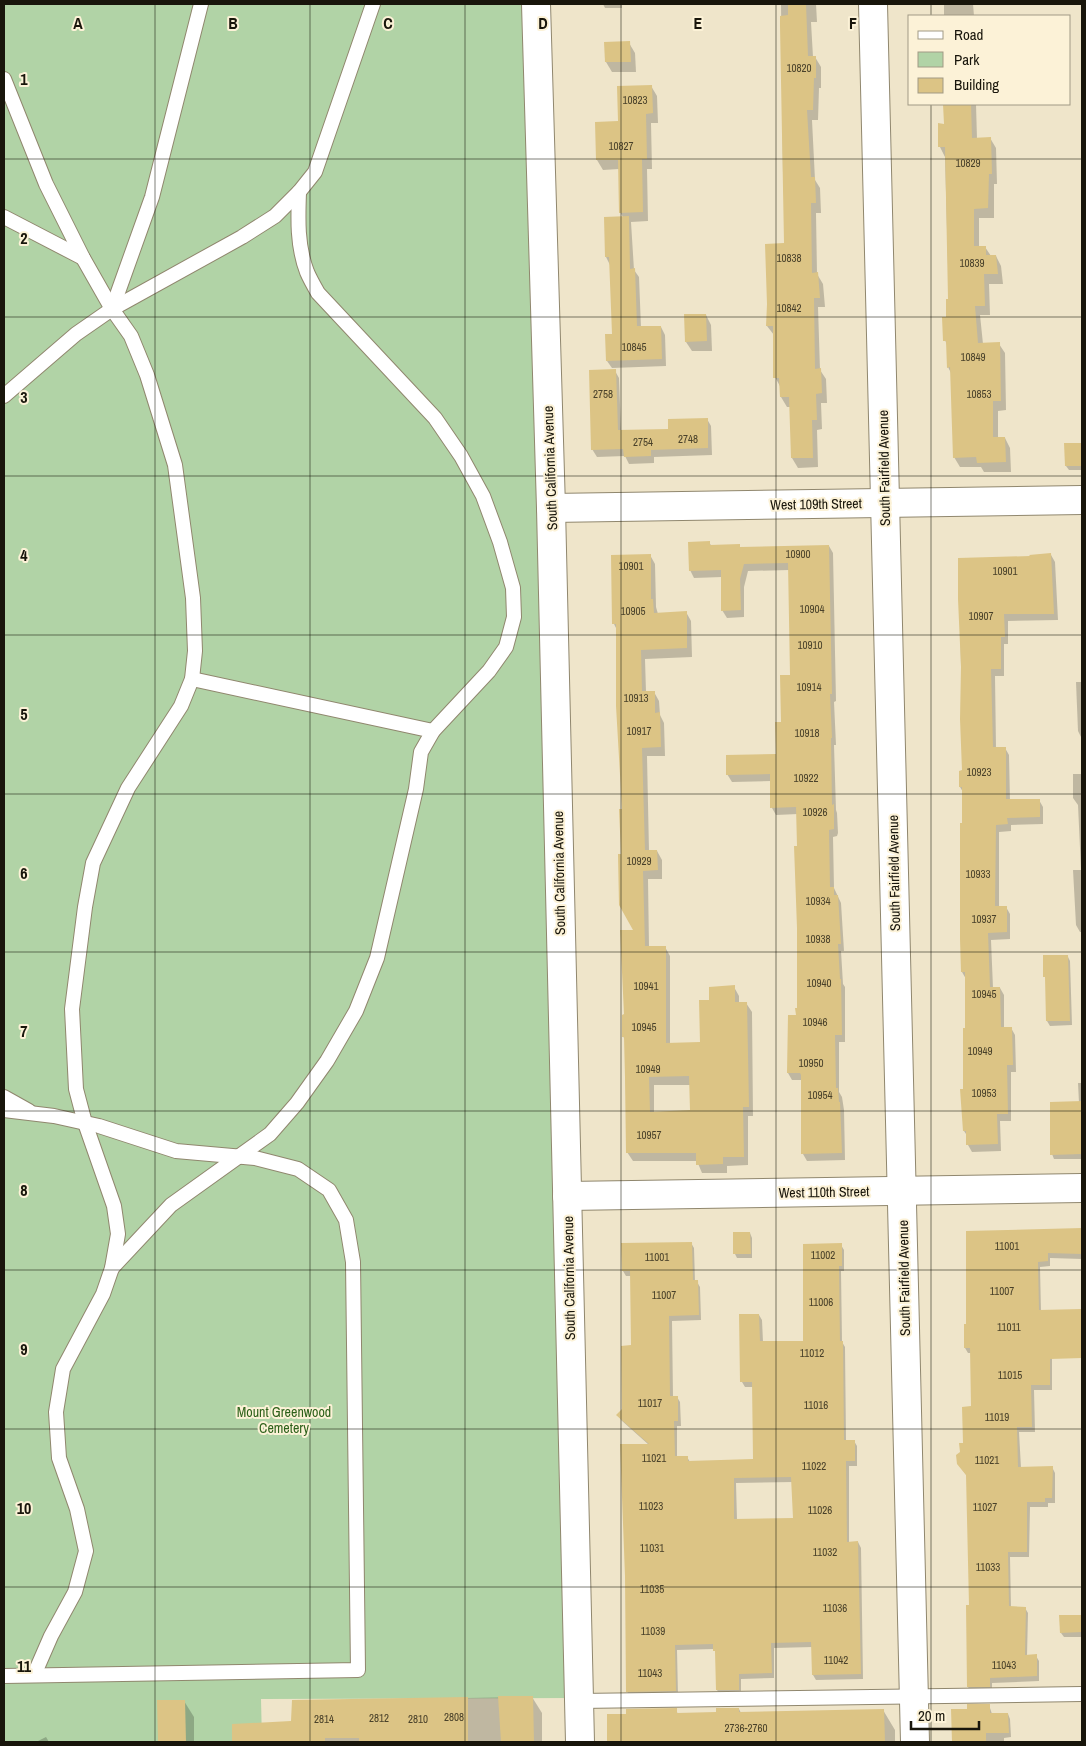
<svg xmlns="http://www.w3.org/2000/svg" width="1086" height="1746" font-family="'Archivo Narrow',sans-serif">
<rect width="100%" height="100%" fill="#efe5ca"/>
<path fill="#b1d3a6" d="M4 4H525L571 1698 261 1699 262 1742H4Z"/>
<g fill="#0003" fill-rule="evenodd">
<path d="M603 4H622V8H605Z"/>
<path d="M781 4H816L817 22H811L813 57H815L821 67V88H819L818 120H812L815 180 820 188 821 213H816L817 274 823 284 825 307H818L820 370 826 379 827 403H821L822 429 817 430 818 467 798 468 792 458 790 407H787L781 397V388L775 377 774 335 767 326 786 244 783 174Z"/>
<path d="M944 4H973L974 16H944Z"/>
<path d="M606 43H629L635 53 636 72H612L606 62Z"/>
<path d="M651 86 657 96 658 123H651L652 169H647L648 221 631 222 634 270 639 277 641 328 661 327 665 335 666 366 612 368 607 361 613 335 610 265 606 257 605 218 623 217 620 212 619 169 603 170 597 160 620 122Z"/>
<path d="M945 104H976L977 139 990 138 996 148 997 184H994V218H979V247H985L991 256H996L1001 266 1003 284H989L990 315H980L983 344H999L1005 353 1006 410 998 411V438H1005L1010 448 1011 472H984L981 467H960L954 457 951 373 948 367 947 345 945 340 949 301 945 157 940 147 945 125Z"/>
<path d="M706 315 711 325 712 351H692L686 342Z"/>
<path d="M615 371 619 378 621 431 669 430 707 419 711 426 712 455 654 457V463L629 464 625 456 597 457 592 449Z"/>
<path d="M1066 445H1082V470H1069L1066 466Z"/>
<path d="M709 542 712 547 741 548 829 546 833 553 836 701 834 702 836 745H834L836 810 837 813 838 833 837 836 833 837 834 888 841 903 844 951H841L843 984 845 987V1042H839V1092L842 1097 844 1110 845 1160 807 1161 803 1154 802 1080H792L788 1073 798 1010V814L776 815 772 808 771 781 732 782 727 774 777 755 791 676 789 570 748 571 744 587V617L727 618 722 610V577L694 578 690 570Z"/>
<path d="M650 555 655 564 656 607 658 614 686 612 691 621 692 657 645 659 646 692H654L659 701 660 715 664 723 665 756H647L649 851H657L662 860V879H648L649 947H665L670 956V1044H702L710 1001 734 987 739 996V1003H746L752 1012 753 1116H748V1165L727 1166V1173H702L697 1161H633L627 1152 625 1040 623 1036 635 932 622 855 623 810 617 630 614 624ZM654 1085H690L691 1111 654 1113Z"/>
<path d="M1051 555 1055 562 1058 620 1008 621V644H1004V676H995L996 749 1005 748 1009 755 1010 801 1039 800 1043 807V824L1011 825V831L999 832V907H1006L1010 914V939L991 940 993 988H1000L1004 995V1028H1011L1015 1035 1016 1072H1011V1121H1000L1001 1151 972 1152 968 1145V1137L964 1131 961 1090H965L966 979 962 972 964 824 963 792 960 787 963 771 959 559 1031 558Z"/>
<path d="M1076 682H1082V739L1078 731Z"/>
<path d="M1073 774H1082V932H1080L1076 925 1073 870H1081L1078 805 1073 798Z"/>
<path d="M1068 957 1070 961 1072 1025 1050 1026 1047 1021V980L1045 976Z"/>
<path d="M1078 1083H1082V1159H1054L1052 1154 1079 1103Z"/>
<path d="M1082 1230V1259L1050 1258V1266L1040 1267 1041 1312 1082 1311V1335L1052 1336V1390H1034L1035 1432H1019L1021 1468 1052 1467 1055 1473V1503H1048V1507H1030L1029 1557H1010L1011 1608H1025L1028 1613 1027 1656H1036L1039 1661V1681L992 1683V1691L971 1692 968 1687 970 1606 967 1476 958 1464 964 1444 972 1408 971 1353H968L965 1348 967 1325V1232Z"/>
<path d="M750 1233 752 1238V1258H737L735 1254Z"/>
<path d="M691 1243 694 1248 695 1282H697L700 1287 701 1320 672 1321 673 1397H677L680 1402 681 1426H677V1457H687L690 1462 754 1460 753 1387H745L742 1382 740 1315H759L762 1320 763 1342H804L841 1245 844 1250V1271H841L842 1342 845 1347 846 1441H854L857 1446V1466H849V1543L858 1542 861 1548 863 1679 816 1680 813 1675V1647L774 1648V1678L741 1679V1695H720L717 1690V1655L714 1649 677 1650 678 1696 630 1697 627 1691 649 1445 621 1420 618 1415 623 1410 633 1347 631 1276H626L623 1271ZM793 1482 794 1519 737 1520 736 1483Z"/>
<path d="M1081 1616 1082 1619V1637H1064L1061 1633Z"/>
<path d="M532 1697 542 1713V1742H234L233 1725 293 1722V1701Z"/>
<path d="M159 1701H184L194 1717V1742H159Z"/>
<path d="M989 1705 992 1714H1008L1010 1719 1011 1737 1004 1738V1742H953V1710H969Z"/>
<path d="M739 1709 741 1713 883 1710 895 1730V1742H609L608 1716 627 1715 676 1710 678 1714 717 1713Z"/>
<path d="M46 1737 49 1742H36Z"/>
</g>
<g fill="#dcc485" fill-rule="evenodd">
<path d="M788 4H806L808 56H816V78H814L813 110H807L811 177H815L816 203H811L812 273 818 272 820 298H814L815 369 821 368 822 393 816 394 817 420H812L813 458H791L789 397H780L779 378H773V326H766L767 304 765 244 784 243 780 26V16L788 15Z"/>
<path d="M630 41 631 62H605L604 42Z"/>
<path d="M652 85 653 113 646 114 647 159H642L643 212 619 213 618 160H596L595 122 618 121 617 86Z"/>
<path d="M943 104H971L972 138 991 137 992 174H989L988 208 974 209V246H986V255H996L998 274H984L985 306H975L978 343 1000 342 1001 401H993V437H1005L1006 462 977 463 976 457 953 458 950 367 947 368 946 341H943L942 317H946V299H948L945 147H938V123L944 124Z"/>
<path d="M629 216 630 269 635 268 637 326H661L662 359 606 361 605 334H612L609 257H605L604 217Z"/>
<path d="M684 314H706L707 341 685 342Z"/>
<path d="M616 369 618 430 668 429V419L708 418V448L651 450V456L624 457 623 449 591 450 589 370Z"/>
<path d="M1064 443H1082V466H1065Z"/>
<path d="M710 541V545L740 544V547L829 545 832 694H830L832 738H831L832 805 834 804V829L829 830 830 887H834V895H838L841 944H838L840 979H841L842 1035H835L836 1088H838L839 1102H840L842 1153 801 1154V1075L800 1073H787L788 1015H796L795 1008H797V928L794 846H797L796 807 770 808V774L726 775V755L776 754 775 722H781L780 675H790L788 563 744 564 740 579 741 610 721 611V570L689 571 688 542Z"/>
<path d="M1051 553 1054 614H1004L1005 637H1001V669H991L993 747H1006V799H1040V817L1007 818 1008 824 996 825 995 906H1007V932L988 933 990 987H1000L1001 1027H1012L1013 1065H1007L1008 1114H997L998 1144 966 1145V1131H963L960 1089H963V1028H965V972H961L960 939V823H962V787H959V771L962 770 960 719 961 667 958 599V558L1030 556 1029 555Z"/>
<path d="M651 554V599H653L654 613 687 611V648L641 650 642 691H655V713L660 712 661 747 642 748 645 850H657L658 870 643 871 645 946H666V1043L700 1042 699 1000H709V987L735 985V1002H747L749 1107H743L744 1157H723V1164L696 1165V1153H626L625 1077 624 1037H622V1015L624 1014 620 930H633L619 905 618 854H621L619 809H622L616 706V624H612L611 555ZM689 1076 690 1110 650 1112 649 1077Z"/>
<path d="M1043 955H1068L1070 1021H1046L1045 977H1043Z"/>
<path d="M1082 1101V1154L1050 1155V1102Z"/>
<path d="M1082 1228V1254L1048 1253V1261L1038 1262 1039 1310 1082 1309V1358L1050 1359V1385H1031L1032 1427H1017L1018 1467 1053 1466 1052 1498H1045V1502H1027V1552H1008L1009 1606 1026 1607 1025 1655 1037 1654V1676L990 1678V1687H967L966 1605H969L966 1475 957 1464 956 1455 960 1452 959 1443H963L962 1407 971 1406 970 1348H964V1324H966V1231Z"/>
<path d="M733 1232H750L751 1254H733Z"/>
<path d="M692 1242 693 1280H698L699 1315 669 1316 670 1396H678V1421H674L675 1456H688V1461L753 1459 752 1382H740L739 1314H759L760 1341H803V1244L842 1243V1266H839L840 1341H843L844 1440H855V1461H846L847 1542 858 1541 861 1674 812 1675 811 1642 771 1643 772 1673 739 1674V1690H716L715 1651H713V1644L675 1645 676 1691 626 1692 625 1576 620 1444H649L616 1415 622 1409 621 1346 631 1345 630 1271H622L621 1243ZM791 1477 793 1518 734 1519V1478Z"/>
<path d="M1059 1615H1081L1082 1632 1060 1633Z"/>
<path d="M498 1696H533L534 1742H501Z"/>
<path d="M468 1697V1742H359V1738H325V1742H232V1724L291 1721 292 1700Z"/>
<path d="M157 1700H185L186 1742H158Z"/>
<path d="M967 1704H990V1713H1008L1009 1733H986V1742H952L951 1709H967Z"/>
<path d="M677 1708V1713L716 1712V1708H739V1712L884 1709 885 1742H607V1714H626V1709Z"/>
</g>
<g fill="none" stroke-linecap="round" stroke-linejoin="round">
<defs>
<g id="lane">
<path d="M4 79 46 184 83 258 112 309 131 336 147 375 175 465 193 598 195 651 192 679 181 706 128 788 93 863 85 907 72 1009 76 1089 85 1123 114 1206 118 1234 112 1268 103 1294 63 1369 56 1412 59 1458 77 1509 86 1551 75 1592 51 1636 34 1675"/>
<path d="M4 217 83 258"/>
<path d="M112 309 242 237 275 216 299 192 315 172 373 4"/>
<path d="M4 396 76 334 112 309 152 197 201 4"/>
<path d="M192 679 433 731"/>
<path d="M4 1097 29 1111"/>
<path d="M4 1110 54 1116 99 1126 176 1151 255 1158 298 1169 329 1190 346 1220 353 1262 358 1670 4 1676"/>
<path d="M112 1268 171 1205 270 1134 297 1103 327 1061 356 1011 377 958 416 789 421 752 433 731 489 671 506 647 514 617 513 588 500 542 483 496 461 456 435 418 318 293C314 286 310 279 307 272 297 246 298 219 299 192"/>
<path d="M579 1701 1082 1694"/>
</g>
<g id="street">
<path d="M536 4 551 508 580 1742"/>
<path d="M873 4 915 1742"/>
<path d="M551 508 1082 500"/>
<path d="M567 1196 1082 1188"/>
</g>
</defs>
<use href="#lane" stroke="#90876e" stroke-width="16"/>
<use href="#street" stroke="#90876e" stroke-width="30"/>
<use href="#lane" stroke="#fff" stroke-width="14"/>
<use href="#street" stroke="#fff" stroke-width="28"/>
</g>
<path fill="none" stroke="#18150b" stroke-width="1" stroke-opacity="0.55" d="M155 4V1742M310 4V1742M465 4V1742M621 4V1742M776 4V1742M931 4V16M931 104V1742M4 159H1082M4 317H1082M4 476H1082M4 635H1082M4 794H1082M4 952H1082M4 1111H1082M4 1270H1082M4 1429H1082M4 1587H1082"/>
<g text-anchor="middle" dominant-baseline="central" stroke-width="4" stroke-linejoin="round" paint-order="stroke">
<g font-size="11" fill="#49412a">
<text x="799" y="68">10820</text>
<text x="635" y="100">10823</text>
<text x="621" y="146">10827</text>
<text x="968" y="163">10829</text>
<text x="789" y="258">10838</text>
<text x="972" y="263">10839</text>
<text x="789" y="308">10842</text>
<text x="634" y="347">10845</text>
<text x="973" y="357">10849</text>
<text x="603" y="394">2758</text>
<text x="979" y="394">10853</text>
<text x="688" y="439">2748</text>
<text x="643" y="442">2754</text>
<text x="798" y="554">10900</text>
<text x="631" y="566">10901</text>
<text x="1005" y="571">10901</text>
<text x="812" y="609">10904</text>
<text x="633" y="611">10905</text>
<text x="981" y="616">10907</text>
<text x="810" y="645">10910</text>
<text x="809" y="687">10914</text>
<text x="636" y="698">10913</text>
<text x="639" y="731">10917</text>
<text x="807" y="733">10918</text>
<text x="979" y="772">10923</text>
<text x="806" y="778">10922</text>
<text x="815" y="812">10926</text>
<text x="639" y="861">10929</text>
<text x="978" y="874">10933</text>
<text x="818" y="901">10934</text>
<text x="984" y="919">10937</text>
<text x="818" y="939">10938</text>
<text x="819" y="983">10940</text>
<text x="646" y="986">10941</text>
<text x="984" y="994">10945</text>
<text x="815" y="1022">10946</text>
<text x="644" y="1027">10945</text>
<text x="980" y="1051">10949</text>
<text x="811" y="1063">10950</text>
<text x="648" y="1069">10949</text>
<text x="984" y="1093">10953</text>
<text x="820" y="1095">10954</text>
<text x="649" y="1135">10957</text>
<text x="1007" y="1246">11001</text>
<text x="823" y="1255">11002</text>
<text x="657" y="1257">11001</text>
<text x="1002" y="1291">11007</text>
<text x="664" y="1295">11007</text>
<text x="821" y="1302">11006</text>
<text x="1009" y="1327">11011</text>
<text x="812" y="1353">11012</text>
<text x="1010" y="1375">11015</text>
<text x="650" y="1403">11017</text>
<text x="816" y="1405">11016</text>
<text x="997" y="1417">11019</text>
<text x="654" y="1458">11021</text>
<text x="987" y="1460">11021</text>
<text x="814" y="1466">11022</text>
<text x="651" y="1506">11023</text>
<text x="985" y="1507">11027</text>
<text x="820" y="1510">11026</text>
<text x="652" y="1548">11031</text>
<text x="825" y="1552">11032</text>
<text x="988" y="1567">11033</text>
<text x="652" y="1589">11035</text>
<text x="835" y="1608">11036</text>
<text x="653" y="1631">11039</text>
<text x="836" y="1660">11042</text>
<text x="1004" y="1665">11043</text>
<text x="650" y="1673">11043</text>
<text x="454" y="1717">2808</text>
<text x="379" y="1718">2812</text>
<text x="324" y="1719">2814</text>
<text x="418" y="1719">2810</text>
<text x="746" y="1728">2736-2760</text>
</g>
<g font-size="14" fill="#18150b" stroke="#fcf2d7">
<text transform="translate(550 468) rotate(-92)">South California Avenue</text>
<text transform="translate(884 468) rotate(-91)">South Fairfield Avenue</text>
<text transform="translate(816 504) rotate(-1)">West 109th Street</text>
<text transform="translate(559 873) rotate(-91)">South California Avenue</text>
<text transform="translate(894 873) rotate(-91)">South Fairfield Avenue</text>
<text transform="translate(824 1192) rotate(-1)">West 110th Street</text>
<text transform="translate(569 1278) rotate(-91)">South California Avenue</text>
<text transform="translate(904 1278) rotate(-91)">South Fairfield Avenue</text>
</g>
<g font-size="14" fill="#2d611a" stroke="#fcf2d7">
<text x="284" y="1412">Mount Greenwood<tspan x="284" dy="16">Cemetery</tspan></text>
</g>
</g>
<g font-size="16" text-anchor="middle" font-weight="bold" fill="#18150b" stroke="#fcf2d7" stroke-width="4" stroke-linejoin="round" paint-order="stroke">
<text x="78" y="29">A</text>
<text x="233" y="29">B</text>
<text x="388" y="29">C</text>
<text x="543" y="29">D</text>
<text x="698" y="29">E</text>
<text x="853" y="29">F</text>
<text x="24" y="85">1</text>
<text x="24" y="244">2</text>
<text x="24" y="403">3</text>
<text x="24" y="561">4</text>
<text x="24" y="720">5</text>
<text x="24" y="879">6</text>
<text x="24" y="1037">7</text>
<text x="24" y="1196">8</text>
<text x="24" y="1355">9</text>
<text x="24" y="1514">10</text>
<text x="24" y="1672">11</text>
</g>
<rect width="1086" height="1746" fill="none" stroke="#18150b" stroke-width="10"/>
<rect x="908" y="15" width="162" height="90" fill="#fcf2d7" stroke="#a19a85"/>
<rect x="918" y="31" width="25" height="8" fill="#ffffff" stroke="#a19a85"/>
<text x="954" y="40" font-size="15" fill="#18150b">Road</text>
<rect x="918" y="52" width="25" height="15" fill="#b1d3a6" stroke="#a19a85"/>
<text x="954" y="65" font-size="15" fill="#18150b">Park</text>
<rect x="918" y="78" width="25" height="15" fill="#dcc485" stroke="#a19a85"/>
<text x="954" y="90" font-size="15" fill="#18150b">Building</text>
<path d="M911 1721v8h68v-8" fill="none" stroke="#18150b" stroke-width="2.5"/>
<text x="918" y="1721" font-size="15" fill="#18150b" stroke="#fcf2d7" stroke-width="4" paint-order="stroke">20 m</text>
</svg>
